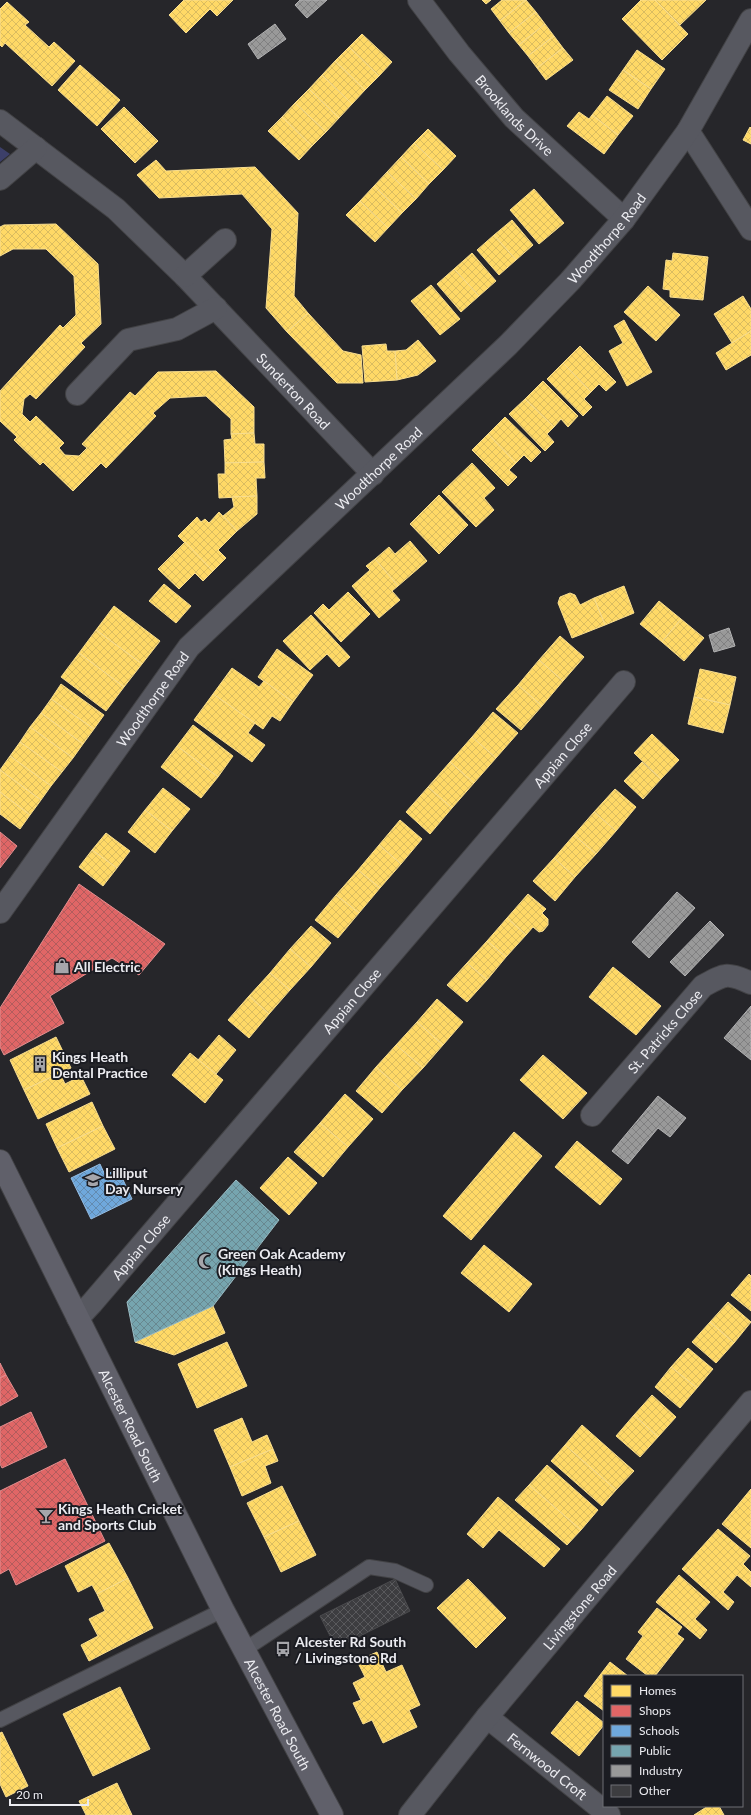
<svg xmlns="http://www.w3.org/2000/svg" width="751" height="1815" font-family="Lato,sans-serif">
<defs>
<pattern id="grass-tufts" width="24" height="20" patternUnits="userSpaceOnUse"><rect width="24" height="20" fill="#3c3f69"/><path d="M3 7l-1-3M5 7V3M7 7l1-3M15 17l-1-3M17 17v-4M19 17l1-3" fill="none" stroke="#585b7f"/></pattern>
<pattern id="homes-cross-hatch" width="8" height="8" patternUnits="userSpaceOnUse"><rect width="8" height="8" fill="#ffd966"/><path d="M0 0l8 8M0 8l8-8" fill="none" stroke="#dabc60"/></pattern>
<pattern id="shops-cross-hatch" width="8" height="8" patternUnits="userSpaceOnUse"><rect width="8" height="8" fill="#e06666"/><path d="M0 0l8 8M0 8l8-8" fill="none" stroke="#b25c5d"/></pattern>
<pattern id="schools-cross-hatch" width="8" height="8" patternUnits="userSpaceOnUse"><rect width="8" height="8" fill="#6fa8dc"/><path d="M0 0l8 8M0 8l8-8" fill="none" stroke="#638bb0"/></pattern>
<pattern id="public-cross-hatch" width="8" height="8" patternUnits="userSpaceOnUse"><rect width="8" height="8" fill="#76a5af"/><path d="M0 0l8 8M0 8l8-8" fill="none" stroke="#688890"/></pattern>
<pattern id="industry-cross-hatch" width="8" height="8" patternUnits="userSpaceOnUse"><rect width="8" height="8" fill="#999"/><path d="M0 0l8 8M0 8l8-8" fill="none" stroke="#808081"/></pattern>
<pattern id="building-cross-hatch" width="8" height="8" patternUnits="userSpaceOnUse"><rect width="8" height="8" fill="#3d3d40"/><path d="M0 0l8 8M0 8l8-8" fill="none" stroke="#59595c"/></pattern>
</defs>
<rect width="100%" height="100%" fill="#26262a"/>
<path fill="url(#grass-tufts)" d="M0 147 10 154 0 162Z"/>
<g fill="url(#homes-cross-hatch)" stroke="#f9de8f">
<path d="M184 0H233L217 16 210 9 186 33 169 15Z"/>
<path d="M482 0H491L486 4Z"/>
<path d="M502 0H526L500 21 491 9Z"/>
<path d="M526 0 536 12 509 33 500 21Z"/>
<path d="M641 0H655L688 34 662 60 622 19Z"/>
<path d="M655 0H706L680 25Z"/>
<path d="M7 2 29 22 25 25 49 47 54 42 75 61 52 86 5 43 2 47 0 45V9Z"/>
<path d="M536 12 545 24 519 45 509 33Z"/>
<path d="M545 24 554 36 528 56 519 45Z"/>
<path d="M362 34 392 62 379 76 349 47Z"/>
<path d="M554 36 563 48 537 68 528 56Z"/>
<path d="M349 47 379 76 365 90 335 61Z"/>
<path d="M563 48 573 60 546 80 537 68Z"/>
<path d="M637 50 665 69 651 89 623 70Z"/>
<path d="M335 61 365 90 352 104 322 75Z"/>
<path d="M80 65 120 100 97 126 58 90Z"/>
<path d="M623 70 651 89 638 109 609 90Z"/>
<path d="M322 75 352 104 339 118 309 89Z"/>
<path d="M309 89 339 118 326 132 295 103Z"/>
<path d="M607 96 633 116 618 135 592 115Z"/>
<path d="M295 103 326 132 312 146 282 117Z"/>
<path d="M124 107 158 141 135 163 101 129Z"/>
<path d="M579 112 589 119 592 115 618 135 604 154 567 126Z"/>
<path d="M282 117 312 146 299 160 268 131Z"/>
<path d="M750 127 751 128V144L743 140Z"/>
<path d="M428 129 456 156 443 170 414 143Z"/>
<path d="M414 143 443 170 429 184 401 157Z"/>
<path d="M401 157 429 184 416 199 387 172Z"/>
<path d="M156 160 166 171 255 167 298 213 294 296 308 313 287 332 266 308 272 229 242 194 159 198 137 175Z"/>
<path d="M387 172 416 199 402 213 374 186Z"/>
<path d="M374 186 402 213 388 228 360 201Z"/>
<path d="M534 189 564 223 539 244 510 210Z"/>
<path d="M360 201 388 228 375 242 346 215Z"/>
<path d="M512 220 533 245 516 260 494 235Z"/>
<path d="M56 224 98 264 101 324 81 343 85 347 36 399 30 394 24 399 22 414 30 422 36 416 64 443 59 448 65 455 79 456 87 448 82 444 130 392 135 396 158 372 216 371 254 407V433L231 434V419L206 396 170 398 153 413 156 416 106 468 101 463 73 491 43 462 40 465 14 440 17 437 0 421V391L60 325 63 328 76 315 74 276 46 249H13L0 256V227L4 225Z"/>
<path d="M494 235 516 260 499 275 477 250Z"/>
<path d="M472 253 496 281 479 296 454 269Z"/>
<path d="M673 253 708 257 703 300 670 297V290L663 289 666 260 672 261Z"/>
<path d="M454 269 479 296 461 312 437 284Z"/>
<path d="M431 285 460 319 440 335 411 301Z"/>
<path d="M648 286 680 315 656 341 624 312Z"/>
<path d="M743 296 751 309V331L732 343 714 314Z"/>
<path d="M308 313 343 351 361 355 363 383H337L287 332Z"/>
<path d="M624 320 652 372 627 386 609 351 623 343 614 326Z"/>
<path d="M751 331V355L726 370 716 353Z"/>
<path d="M418 340 436 361 418 375 397 380 395 351 406 350Z"/>
<path d="M386 344 387 351H395L397 380 365 382 362 346Z"/>
<path d="M580 346 616 382 606 391 599 384 591 392 563 363Z"/>
<path d="M563 363 591 392 584 399 592 407 583 416 547 379Z"/>
<path d="M543 381 578 416 568 427 561 419 554 427 525 399Z"/>
<path d="M525 399 554 427 547 434 554 442 545 451 509 414Z"/>
<path d="M505 417 541 452 531 462 524 455 516 463 488 434Z"/>
<path d="M254 433 255 444H264V462L225 463 224 440 232 439 231 434Z"/>
<path d="M488 434 516 463 509 470 517 477 508 486 472 450Z"/>
<path d="M264 462 265 478H256L257 496 219 498 218 474H225V463Z"/>
<path d="M472 463 495 488 484 498 494 510 476 527 442 492Z"/>
<path d="M439 495 468 525 439 554 410 524Z"/>
<path d="M257 496V514L237 531 223 516 234 507 232 497Z"/>
<path d="M219 512 237 531 218 550 226 558 213 571 178 536 197 517 201 522 205 519 209 523Z"/>
<path d="M410 541 427 561 398 586 375 559 389 547 395 554Z"/>
<path d="M185 542 213 571 203 581 195 573 179 589 158 569Z"/>
<path d="M375 559 398 586 392 591 400 600 379 618 352 586 370 570 366 566Z"/>
<path d="M164 584 191 606 176 623 149 601Z"/>
<path d="M624 586 634 613 605 625 594 598Z"/>
<path d="M348 592 370 614 341 642 314 613 323 604 329 610Z"/>
<path d="M570 593 575 595 580 605 594 598 605 625 572 638 558 603 560 597Z"/>
<path d="M659 601 681 619 662 642 640 624Z"/>
<path d="M114 606 160 641 142 664 96 630Z"/>
<path d="M311 615 350 657 339 667 327 654 310 670 283 641Z"/>
<path d="M681 619 704 638 684 661 662 642Z"/>
<path d="M96 630 142 664 124 687 79 653Z"/>
<path d="M560 636 584 657 563 681 539 660Z"/>
<path d="M277 649 313 675 293 702 258 677Z"/>
<path d="M79 653 124 687 106 711 61 677Z"/>
<path d="M539 660 563 681 542 706 518 685Z"/>
<path d="M232 668 259 687 264 681 293 702 280 721 272 716 263 729 213 694Z"/>
<path d="M700 669 736 677 730 705 694 697Z"/>
<path d="M61 684 104 715 94 729 51 699Z"/>
<path d="M518 685 542 706 521 730 496 709Z"/>
<path d="M213 694 255 723 248 733 265 745 252 762 194 720Z"/>
<path d="M694 697 730 705 723 733 688 724Z"/>
<path d="M51 699 94 729 83 744 41 713Z"/>
<path d="M493 712 518 733 496 758 472 737Z"/>
<path d="M41 713 83 744 73 758 30 727Z"/>
<path d="M193 725 233 756 218 777 177 746Z"/>
<path d="M30 727 73 758 62 772 20 742Z"/>
<path d="M652 734 679 760 661 779 634 753Z"/>
<path d="M472 737 496 758 474 783 450 762Z"/>
<path d="M20 742 62 772 51 786 10 756Z"/>
<path d="M177 746 218 777 201 798 161 767Z"/>
<path d="M10 756 51 786 41 800 0 770Z"/>
<path d="M450 762 474 783 452 808 428 787Z"/>
<path d="M642 762 661 779 643 799 624 781Z"/>
<path d="M0 770 41 800 30 815 0 792Z"/>
<path d="M428 787 452 808 430 834 406 812Z"/>
<path d="M163 788 190 809 172 831 145 810Z"/>
<path d="M615 789 636 807 616 831 594 812Z"/>
<path d="M0 792 30 815 20 829 0 814Z"/>
<path d="M145 810 172 831 155 853 128 832Z"/>
<path d="M594 812 616 831 596 854 574 835Z"/>
<path d="M400 820 422 839 401 864 379 845Z"/>
<path d="M106 833 130 851 117 868 92 850Z"/>
<path d="M574 835 596 854 575 877 554 858Z"/>
<path d="M379 845 401 864 380 888 358 870Z"/>
<path d="M92 850 117 868 103 886 79 867Z"/>
<path d="M554 858 575 877 555 901 533 881Z"/>
<path d="M358 870 380 888 359 913 336 895Z"/>
<path d="M528 894 546 909 542 913 548 919V925L543 931 539 932 533 927 526 935 507 918Z"/>
<path d="M336 895 359 913 338 938 315 920Z"/>
<path d="M507 918 526 935 506 957 487 941Z"/>
<path d="M311 926 331 943 311 967 290 949Z"/>
<path d="M487 941 506 957 487 980 467 963Z"/>
<path d="M290 949 311 967 290 990 270 973Z"/>
<path d="M467 963 487 980 467 1002 447 985Z"/>
<path d="M613 967 661 1006 636 1035 589 997Z"/>
<path d="M270 973 290 990 269 1014 249 996Z"/>
<path d="M249 996 269 1014 249 1038 228 1020Z"/>
<path d="M437 999 463 1022 443 1045 417 1022Z"/>
<path d="M417 1022 443 1045 423 1068 396 1045Z"/>
<path d="M219 1035 236 1050 216 1074 198 1060Z"/>
<path d="M56 1037 71 1068 24 1090 10 1060Z"/>
<path d="M396 1045 423 1068 402 1090 376 1067Z"/>
<path d="M190 1053 223 1080 205 1103 172 1075Z"/>
<path d="M543 1055 587 1093 563 1119 520 1080Z"/>
<path d="M376 1067 402 1090 382 1113 356 1091Z"/>
<path d="M60 1073 65 1084 81 1076 90 1094 38 1119 24 1090Z"/>
<path d="M345 1094 373 1119 348 1147 320 1123Z"/>
<path d="M92 1102 103 1126 57 1148 46 1124Z"/>
<path d="M320 1123 348 1147 323 1177 294 1152Z"/>
<path d="M103 1126 115 1149 69 1172 57 1148Z"/>
<path d="M514 1132 542 1156 471 1240 443 1216Z"/>
<path d="M577 1141 622 1179 600 1205 555 1167Z"/>
<path d="M288 1157 317 1183 289 1215 260 1188Z"/>
<path d="M484 1245 532 1284 509 1312 461 1273Z"/>
<path d="M749 1274 751 1276V1311L731 1295Z"/>
<path d="M728 1302 751 1322 734 1343 710 1322Z"/>
<path d="M213 1306 225 1333 174 1355 135 1342Z"/>
<path d="M710 1322 734 1343 716 1363 692 1342Z"/>
<path d="M227 1342 247 1386 197 1408 178 1364Z"/>
<path d="M688 1348 713 1369 697 1388 671 1367Z"/>
<path d="M671 1367 697 1388 680 1408 655 1387Z"/>
<path d="M652 1395 676 1417 658 1437 634 1415Z"/>
<path d="M634 1415 658 1437 640 1457 616 1436Z"/>
<path d="M242 1418 252 1442 267 1435 273 1449 230 1467 214 1430Z"/>
<path d="M582 1425 634 1471 616 1490 565 1445Z"/>
<path d="M565 1445 616 1490 602 1506 551 1461Z"/>
<path d="M273 1449 278 1461 265 1466 271 1483 242 1496 230 1467Z"/>
<path d="M547 1465 598 1510 581 1530 529 1485Z"/>
<path d="M529 1485 581 1530 567 1545 515 1500Z"/>
<path d="M282 1486 299 1521 264 1537 247 1503Z"/>
<path d="M751 1489V1548L722 1524Z"/>
<path d="M498 1497 560 1549 544 1567 499 1530 483 1548 467 1534Z"/>
<path d="M299 1521 316 1555 281 1572 264 1537Z"/>
<path d="M718 1529 750 1556 743 1564 751 1572V1587L737 1575 723 1592 734 1602 728 1610 682 1569Z"/>
<path d="M109 1543 128 1578 97 1594 92 1585 78 1592 65 1566Z"/>
<path d="M679 1575 710 1602 695 1619 707 1630 700 1639 656 1602Z"/>
<path d="M128 1578 153 1628 89 1661 81 1645 98 1636 89 1619 105 1611 97 1594Z"/>
<path d="M468 1579 506 1618 476 1648 437 1608Z"/>
<path d="M657 1608 682 1627 677 1634 684 1639 655 1676H648L626 1659 643 1636 638 1632Z"/>
<path d="M377 1652 386 1672 402 1665 420 1705 409 1710 417 1727 383 1743 372 1720 363 1724 353 1703 361 1700 353 1683 365 1677 357 1661Z"/>
<path d="M610 1662 628 1676H604V1711L584 1696Z"/>
<path d="M120 1687 150 1749 93 1776 63 1714Z"/>
<path d="M577 1701 604 1723V1725L579 1756 551 1733Z"/>
<path d="M2 1732 28 1786 6 1797 0 1784V1733Z"/>
<path d="M117 1783 132 1815H86L79 1801Z"/>
<path d="M708 1806H719L724 1815H694Z"/>
</g>
<g fill="url(#shops-cross-hatch)" stroke="#e38e8f">
<path d="M0 832 17 846 0 868Z"/>
<path d="M79 884 165 944 139 975 112 958 50 996 64 1023 4 1055 0 1047V1008Z"/>
<path d="M0 1363 6 1375 0 1378Z"/>
<path d="M6 1375 18 1396 0 1406V1378Z"/>
<path d="M31 1412 47 1447 2 1468 0 1464V1427Z"/>
<path d="M65 1459 105 1541 16 1585 9 1569 0 1574V1491Z"/>
</g>
<path fill="url(#schools-cross-hatch)" stroke="#94bce2" d="M100 1164 105 1175 118 1169 132 1199 91 1219 71 1178Z"/>
<path fill="url(#public-cross-hatch)" stroke="#99bac2" d="M236 1180 279 1220 213 1306 135 1342 127 1302Z"/>
<g fill="url(#industry-cross-hatch)" stroke="#b2b2b3">
<path d="M300 0H327L307 18 295 5Z"/>
<path d="M275 24 286 39 258 59 248 44Z"/>
<path d="M729 628 735 646 714 652 709 635Z"/>
<path d="M677 892 695 908 649 958 632 942Z"/>
<path d="M710 921 724 935 685 976 670 962Z"/>
<path d="M751 1006V1060L724 1038Z"/>
<path d="M658 1096 686 1118 670 1137 658 1128 628 1164 612 1151Z"/>
</g>
<path fill="url(#building-cross-hatch)" stroke="#4a4a4d" d="M395 1579 410 1611 336 1648 320 1616Z"/>
<g fill="none" stroke-linecap="round" stroke-linejoin="round">
<defs>
<g id="service">
<path d="M244 1650 369 1567 395 1571 426 1585"/>
<path d="M0 1720 223 1610"/>
</g>
<g id="minor">
<path id="s1" d="M419 0 459 53 514 118 624 219"/>
<path id="s2" d="M0 121 116 209 185 276 373 474"/>
<path d="M688 131 751 229"/>
<path d="M0 179 36 148"/>
<path d="M185 276 225 240"/>
<path d="M77 394 128 340 177 329 216 308"/>
<path id="s3" d="M0 912 189 647 508 345 570 281 624 219 688 131 751 20"/>
<path id="s4" d="M592 1115 703 986C725 974 727 972 751 983"/>
<path id="s5" d="M78 1318 92 1303 624 682"/>
<path id="s6" d="M487 1717 609 1815"/>
<path id="s7" d="M410 1815 487 1717 751 1402"/>
</g>
<g id="trunk">
<path id="s8" d="M0 1161 223 1610 332 1815"/>
</g>
</defs>
<use href="#service" stroke="#424245" stroke-width="16"/>
<use href="#minor" stroke="#424245" stroke-width="24"/>
<use href="#trunk" stroke="#424245" stroke-width="24"/>
<use href="#service" stroke="#575860" stroke-width="14"/>
<use href="#minor" stroke="#575860" stroke-width="22"/>
<use href="#trunk" stroke="#60606a" stroke-width="22"/>
</g>
<defs>
<symbol id="shop-bare" viewBox="-9 -9 18 18"><path d="M-5-2.5h2.3a2.7 3.5 0 0 1 5.4 0H5L5.5 6h-11ZM-1.5-2.5h3a1.5 2.3 0 0 0-3 0Z" fill="#a6a6ab" stroke="#1b1c22" stroke-width="2.5" paint-order="stroke"/></symbol>
<symbol id="building-bare" viewBox="-9 -9 18 18"><path d="M-4-6H4V6H1V3H-1V6H-4ZM-2.5-4.3h1.7v1.8h-1.7ZM.8-4.3h1.7v1.8H.8ZM-2.5-1h1.7V.8h-1.7ZM.8-1h1.7V.8H.8Z" fill="#a6a6ab" stroke="#1b1c22" stroke-width="2.5" paint-order="stroke"/></symbol>
<symbol id="school-bare" viewBox="-9 -9 18 18"><path d="M0-5L7-2L0 1L-7-2ZM-4 1L0 2.5L4 1V4Q0 6-4 4Z" fill="#a6a6ab" stroke="#1b1c22" stroke-width="2.5" paint-order="stroke"/></symbol>
<symbol id="mosque-bare" viewBox="-9 -9 18 18"><path d="M3.5-4.9A6 6 0 1 0 3.5 4.9A5 5 0 1 1 3.5-4.9Z" fill="#a6a6ab" stroke="#1b1c22" stroke-width="2.5" paint-order="stroke"/></symbol>
<symbol id="bar-bare" viewBox="-9 -9 18 18"><path d="M-6-5H6L.8 .8V4.5H3.5V6h-7V4.5H-.8V.8Z" fill="#a6a6ab" stroke="#1b1c22" stroke-width="2.5" paint-order="stroke"/></symbol>
<symbol id="bus-bare" viewBox="-9 -9 18 18"><path d="M-5-6H5V4H4V6H2V4H-2V6H-4V4H-5ZM-3.5-4V0h7V-4ZM-3.5 1.2v1.5H-2V1.2ZM2 1.2v1.5H3.5V1.2Z" fill="#a6a6ab" stroke="#1b1c22" stroke-width="2.5" paint-order="stroke"/></symbol>
</defs>
<g fill-rule="evenodd">
<use href="#shop-bare" x="51" y="955" width="22" height="22"/>
<use href="#building-bare" x="29" y="1053" width="22" height="22"/>
<use href="#school-bare" x="82" y="1169" width="22" height="22"/>
<use href="#mosque-bare" x="195" y="1250" width="22" height="22"/>
<use href="#bar-bare" x="35" y="1505" width="22" height="22"/>
<use href="#bus-bare" x="272" y="1638" width="22" height="22"/>
</g>
<g text-anchor="middle" dominant-baseline="central" stroke-width="4" stroke-linejoin="round" paint-order="stroke">
<g font-size="14" fill="#ebebf0" stroke="#1b1c22">
<text stroke="none"><textPath href="#s1" startOffset="150">Brooklands Drive</textPath></text>
<text stroke="none"><textPath href="#s3" startOffset="910">Woodthorpe Road</textPath></text>
<text stroke="none"><textPath href="#s2" startOffset="400">Sunderton Road</textPath></text>
<text stroke="none"><textPath href="#s3" startOffset="586">Woodthorpe Road</textPath></text>
<text stroke="none"><textPath href="#s3" startOffset="262">Woodthorpe Road</textPath></text>
<text stroke="none"><textPath href="#s5" startOffset="743">Appian Close</textPath></text>
<text stroke="none"><textPath href="#s5" startOffset="419">Appian Close</textPath></text>
<text stroke="none"><textPath href="#s4" startOffset="111">St. Patricks Close</textPath></text>
<text stroke="none"><textPath href="#s5" startOffset="95">Appian Close</textPath></text>
<text stroke="none"><textPath href="#s8" startOffset="295">Alcester Road South</textPath></text>
<text stroke="none"><textPath href="#s7" startOffset="268">Livingstone Road</textPath></text>
<text stroke="none"><textPath href="#s8" startOffset="619">Alcester Road South</textPath></text>
<text stroke="none"><textPath href="#s6" startOffset="78">Fernwood Croft</textPath></text>
</g>
<g font-size="14" font-weight="bold" fill="#ebebf0" stroke="#1b1c22" text-anchor="start">
<text x="74" y="966">All Electric</text>
<text x="52" y="1056">Kings Heath<tspan x="52" dy="16">Dental Practice</tspan></text>
<text x="105" y="1172">Lilliput<tspan x="105" dy="16">Day Nursery</tspan></text>
<text x="218" y="1253">Green Oak Academy<tspan x="218" dy="16">(Kings Heath)</tspan></text>
<text x="58" y="1508">Kings Heath Cricket<tspan x="58" dy="16">and Sports Club</tspan></text>
<text x="295" y="1641">Alcester Rd South<tspan x="295" dy="16">/ Livingstone Rd</tspan></text>
</g>
</g>
<rect x="603" y="1675" width="140" height="132" fill="#1b1c22" stroke="#6e6f74"/>
<rect x="611" y="1685" width="20" height="12" fill="#ffd966" stroke="#6e6f74"/>
<text x="639" y="1695" font-size="12" fill="#ebebf0">Homes</text>
<rect x="611" y="1705" width="20" height="12" fill="#e06666" stroke="#6e6f74"/>
<text x="639" y="1715" font-size="12" fill="#ebebf0">Shops</text>
<rect x="611" y="1725" width="20" height="12" fill="#6fa8dc" stroke="#6e6f74"/>
<text x="639" y="1735" font-size="12" fill="#ebebf0">Schools</text>
<rect x="611" y="1745" width="20" height="12" fill="#76a5af" stroke="#6e6f74"/>
<text x="639" y="1755" font-size="12" fill="#ebebf0">Public</text>
<rect x="611" y="1765" width="20" height="12" fill="#999999" stroke="#6e6f74"/>
<text x="639" y="1775" font-size="12" fill="#ebebf0">Industry</text>
<rect x="611" y="1785" width="20" height="12" fill="#3d3d40" stroke="#6e6f74"/>
<text x="639" y="1795" font-size="12" fill="#ebebf0">Other</text>
<path d="M10 1799v6h78v-6" fill="none" stroke="#ebebf0" stroke-width="2"/>
<text x="16" y="1799" font-size="12" fill="#ebebf0" stroke="#1b1c22" stroke-width="3" paint-order="stroke">20 m</text>
</svg>
